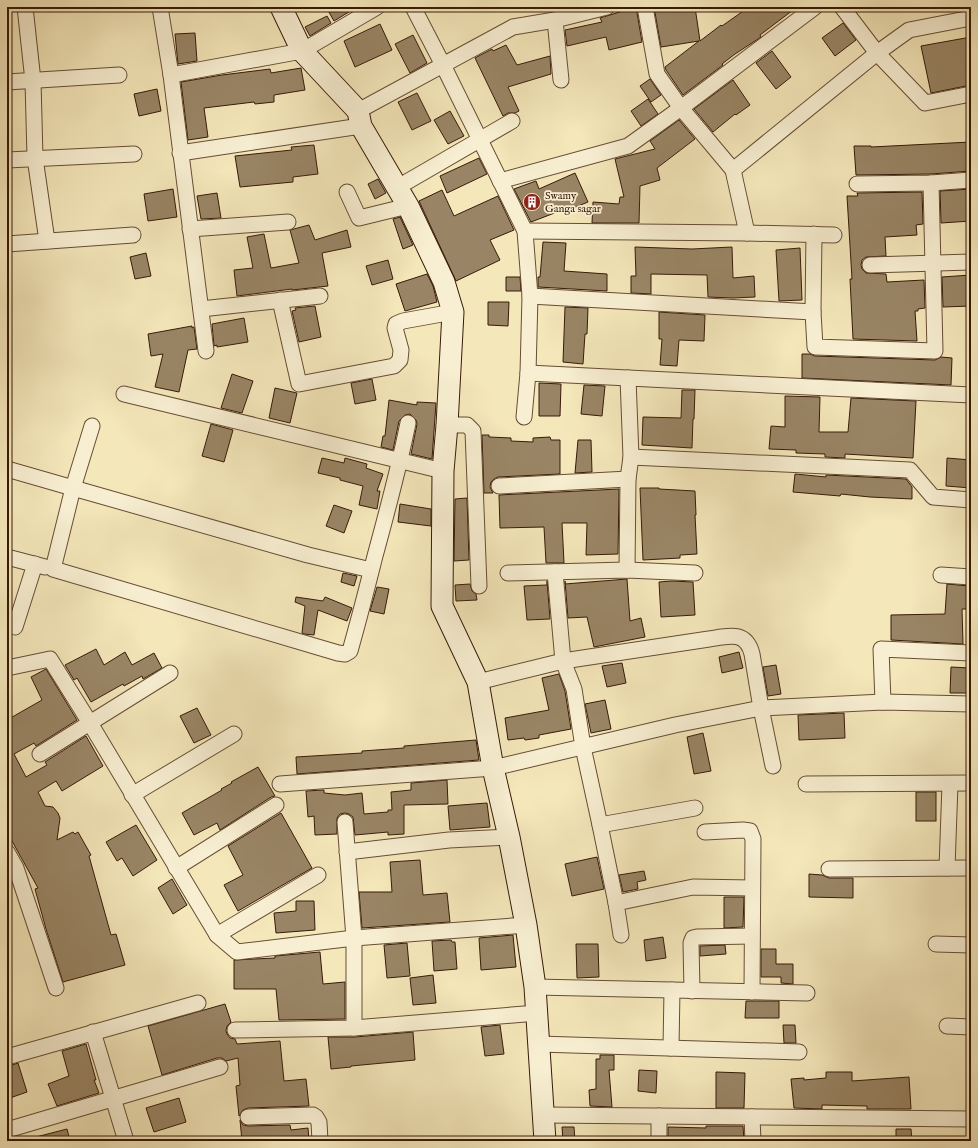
<svg xmlns="http://www.w3.org/2000/svg" width="978" height="1148" font-family="'IM FELL English',serif">
<rect width="100%" height="100%" fill="#f4e7ba"/>
<filter id="stains"><feTurbulence type="fractalNoise" baseFrequency=".005" numOctaves="4"/><feColorMatrix values="0 0 0 0 .2 0 0 0 0 .09 0 0 0 0 .02 0 0 0 .5 -.17"/></filter>
<radialGradient id="worn" r=".72"><stop offset=".6" stop-color="#630" stop-opacity="0"/><stop offset="1" stop-color="#630" stop-opacity=".3"/></radialGradient>
<g fill="#998565" stroke="#371a08">
<path d="M326 7H357L334 21Z"/>
<path d="M636 7 642 42 609 50 606 37 567 46 565 30 602 22 600 18Z"/>
<path d="M654 7H695L700 41 721 25 722 26 749 7H797L760 35 761 37 735 54 722 64 723 65 683 95 666 70 665 67 699 41 661 47Z"/>
<path d="M327 16 331 23 310 36 305 27Z"/>
<path d="M843 23 856 40 835 56 822 38Z"/>
<path d="M380 24 392 50 355 67 344 41Z"/>
<path d="M195 33 197 61 178 64 175 34Z"/>
<path d="M413 35 427 63 410 73 395 44Z"/>
<path d="M971 37V85L931 93 921 46Z"/>
<path d="M506 45 517 65 550 56 551 74 508 87 519 111 515 113H508L503 116 475 58 492 49 493 51Z"/>
<path d="M772 51 791 77 776 89 756 63Z"/>
<path d="M301 68 305 90 274 95V102L255 104 254 102 204 108 208 137 188 140 181 82 222 75 270 69 271 73Z"/>
<path d="M650 79 661 95 651 102 640 86Z"/>
<path d="M733 80 750 105 736 115 735 114 713 132 694 109Z"/>
<path d="M157 89 161 111 139 116 134 94Z"/>
<path d="M417 93 431 121 412 130 398 102Z"/>
<path d="M648 99 658 114 641 126 631 111Z"/>
<path d="M450 111 464 136 448 144 434 120Z"/>
<path d="M679 120 695 139 657 168 660 180 640 186 639 223H592L593 202 619 204 620 197H624L615 159 655 149 650 141Z"/>
<path d="M971 142V171L931 174 856 175 854 146H871V147Z"/>
<path d="M314 145 318 174 293 177V182L240 187 235 156 292 150 291 147Z"/>
<path d="M479 158 487 174 447 193 440 176Z"/>
<path d="M575 173 588 202 566 211 565 209 531 222 514 189 536 181 539 189Z"/>
<path d="M378 179 386 193 375 199 368 184Z"/>
<path d="M173 189 177 217 148 221 144 194Z"/>
<path d="M971 189V221L941 223 940 191Z"/>
<path d="M442 190 454 216 498 196 514 230 490 240 500 260 456 281 419 201Z"/>
<path d="M922 192 923 224 916 225 917 235 885 237 886 256 866 257 862 260 861 265 862 269 866 273 886 274 887 282 924 280 925 308 918 309V311H915L917 341 853 339 850 279H852L847 196H858L857 193Z"/>
<path d="M217 193 221 218 201 219 197 196Z"/>
<path d="M400 217 413 245 403 249 393 219Z"/>
<path d="M309 225 315 240 347 230 351 247 322 253 328 286 292 290V289L237 296 234 270 253 268 247 237 264 234 271 268 299 263 290 230Z"/>
<path d="M543 242 566 243 564 271 607 274V291L538 287V277H540Z"/>
<path d="M635 247 692 249 732 247 733 278 754 276 755 297 733 298 708 297 707 275 651 274V294L631 293V276H636Z"/>
<path d="M800 248 802 300 779 301 776 250Z"/>
<path d="M146 253 151 276 135 279 130 257Z"/>
<path d="M388 260 393 279 372 285 366 266Z"/>
<path d="M427 274 433 286 437 302 405 311 396 284Z"/>
<path d="M971 275V306L943 307 942 277Z"/>
<path d="M506 277H520L521 291H506Z"/>
<path d="M488 302H509L508 326 488 325Z"/>
<path d="M315 306 321 337 299 342 292 311 296 310 295 308Z"/>
<path d="M565 307 588 308 587 334H585L583 364 563 362Z"/>
<path d="M659 312 705 315 704 341 679 340 677 366 660 365 662 339H659Z"/>
<path d="M244 318 248 342 217 347V345L214 346 212 324Z"/>
<path d="M192 326V328L194 327 197 349 188 350 179 392 155 387 163 354 151 356 148 334Z"/>
<path d="M802 354H810L815 356 935 360 941 357 952 358 951 385 802 378Z"/>
<path d="M232 374 253 381 242 413 221 408Z"/>
<path d="M372 379 376 400 355 404 351 383Z"/>
<path d="M539 383 561 384 560 416H539Z"/>
<path d="M584 385 605 386 602 416 581 414Z"/>
<path d="M275 388 297 393 290 423 269 418Z"/>
<path d="M682 390H695L694 419H693L692 448 642 445 643 417 681 418Z"/>
<path d="M785 396 820 397 819 432H848L851 398 916 401 913 458 845 454V458L825 457V454L796 453V450L769 449 771 426 785 427Z"/>
<path d="M389 400 417 405V402L436 403 432 459 411 454 417 424 416 420 410 414 405 415 399 421 393 450 381 447 383 436H385Z"/>
<path d="M211 424 233 430 224 462 202 456Z"/>
<path d="M482 435H489V437L511 438V441L533 442V438L550 437 551 440H560V474L498 477 494 479 491 482 490 487 493 493H484Z"/>
<path d="M578 440H591L592 472 575 473Z"/>
<path d="M322 458 344 463 345 458 367 464 366 468 383 474 377 491H380L377 509 359 505 363 486 340 480V478L318 473Z"/>
<path d="M947 458 971 460V488L946 486Z"/>
<path d="M795 474 826 477V475L906 479 912 487V499L870 497 841 494 840 496 793 492Z"/>
<path d="M640 488H659V489L695 491 696 515H695L697 554 680 555V558L643 560Z"/>
<path d="M619 489 618 554 586 555 587 523H562L564 563H546L544 527 500 528 499 495Z"/>
<path d="M467 498 469 560 454 561 455 499Z"/>
<path d="M400 504 431 509V526L398 522Z"/>
<path d="M334 505 352 511 344 533 326 526Z"/>
<path d="M343 573 357 576 354 586 341 582Z"/>
<path d="M627 579 630 621 641 618 645 637 594 647 587 617 568 618 565 581V584Z"/>
<path d="M547 581 550 619 527 620 524 586 547 585Z"/>
<path d="M672 581 693 582 695 615 661 617 659 582Z"/>
<path d="M470 584 472 591 476 594 477 600 456 601 455 585Z"/>
<path d="M947 584 969 586 967 609H962L963 644 891 640V615L945 614Z"/>
<path d="M377 587 389 589 384 614 370 611Z"/>
<path d="M296 597 323 601 325 597 352 608 347 621 318 610 314 635 304 634 302 633 305 606 295 602Z"/>
<path d="M96 649 104 665 125 652 132 665 154 653 162 668 143 679 142 676 124 686 123 684 91 702 77 678 74 680 65 665Z"/>
<path d="M739 652 743 668 722 673 719 657Z"/>
<path d="M622 663 626 683 607 687 602 666Z"/>
<path d="M776 665 781 694 768 696 763 667Z"/>
<path d="M951 667 970 668V693H950Z"/>
<path d="M46 669 77 720 36 746 34 743 14 754 26 777 47 765 45 762 86 736 103 766 62 791 56 781 38 792 45 806 53 807 58 813 60 818 57 840 73 832 75 834 78 832 91 855 89 856 111 935 116 934 125 965 63 982 46 929 35 889 38 888 7 832V720L42 700 31 677Z"/>
<path d="M559 674 565 691 571 729 539 735V738L525 740 524 738 508 740 505 718 549 710 542 678Z"/>
<path d="M605 700 611 729 591 733 585 704Z"/>
<path d="M197 708 211 735 194 743 180 716Z"/>
<path d="M844 713 845 738 799 740 798 715Z"/>
<path d="M703 733 711 771 694 774 687 737Z"/>
<path d="M476 740 479 760 297 774 296 757 362 753V751L404 748V746Z"/>
<path d="M258 767 275 796 271 797 220 830 217 823 194 835 182 813 222 790 221 789 232 783 231 782Z"/>
<path d="M447 780 448 804 404 805V834L388 835V832L355 835 353 817 349 814 345 813 340 814 337 818V834L315 835 314 816 308 817 306 791 324 790V793L345 795 362 793 364 814 388 812V810H392L391 792 411 790V783Z"/>
<rect x="916" y="792" width="20" height="29"/>
<path d="M487 803 490 827 450 830 448 806Z"/>
<path d="M281 813 312 868 238 911 224 885 243 875 228 846Z"/>
<path d="M136 825 157 860 133 876 122 858 117 861 106 842Z"/>
<path d="M597 857 604 889 572 896 565 864Z"/>
<path d="M420 860 423 895 447 893 450 922 362 928 359 892H392L390 862Z"/>
<path d="M644 871 646 880 637 882 638 889 623 892 619 875Z"/>
<path d="M809 874 822 875 829 878H853V898L809 897Z"/>
<path d="M172 879 187 905 173 914 158 888Z"/>
<path d="M724 897H744L743 927 724 928Z"/>
<path d="M296 901H314L315 930 276 933 274 913 296 911Z"/>
<path d="M513 935 516 967 481 970 479 938Z"/>
<path d="M663 937 666 958 646 961 644 940Z"/>
<path d="M451 940 452 942H455L457 969 434 971 432 941Z"/>
<path d="M407 943 410 976 387 978 384 945Z"/>
<path d="M576 944H598L599 977 577 978Z"/>
<path d="M725 945 726 954 700 956V946Z"/>
<path d="M761 949H776V964H793V984L781 983V977H761Z"/>
<path d="M320 952 323 984 345 982V1019L279 1020 276 989H234V960L275 958V956Z"/>
<path d="M433 975 436 1003 413 1005 410 978Z"/>
<path d="M746 1001H779V1018H745Z"/>
<path d="M225 1004 231 1022 227 1026 226 1031 227 1034 230 1038 235 1039 237 1044 280 1041 284 1081 306 1079 309 1106 248 1108 243 1110 239 1116 236 1086 240 1085 238 1058 226 1061 222 1058H217L162 1075 148 1026Z"/>
<path d="M500 1025 504 1054 485 1056 481 1027Z"/>
<path d="M783 1025H795L796 1043H784Z"/>
<path d="M413 1032 415 1060 351 1066V1067L331 1069 328 1037H355Z"/>
<path d="M86 1044 96 1080H94L99 1093 57 1106 48 1084 69 1076 62 1051Z"/>
<path d="M600 1055H614V1070H609L612 1107 590 1106 589 1090 596 1089V1059H600Z"/>
<path d="M18 1063 27 1092 7 1099V1067Z"/>
<path d="M639 1070 657 1071 656 1093 638 1091Z"/>
<path d="M716 1072 745 1073 744 1108H716Z"/>
<path d="M826 1072H852V1081L909 1077 911 1109H867V1106L822 1105V1109L794 1108 791 1079 804 1078V1080L826 1078Z"/>
<path d="M179 1098 186 1122 154 1132 146 1108Z"/>
<path d="M240 1120 243 1125 248 1126 290 1125 291 1130 308 1128 309 1141H242Z"/>
<path d="M706 1126H743L744 1141H668V1127L706 1128Z"/>
<path d="M562 1127H574L575 1141H563Z"/>
<path d="M67 1129 70 1141H36V1137Z"/>
<path d="M896 1129H911L912 1141H896Z"/>
</g>
<g fill="none" stroke-linecap="round" stroke-linejoin="round">
<defs>
<g id="street">
<path d="M25 7 33 81 35 158 47 241"/>
<path d="M160 7 171 75 206 351"/>
<path d="M413 7 443 65 525 231 530 296 528 373 524 417"/>
<path d="M645 7 657 74 681 108 733 170 747 233"/>
<path d="M842 7 877 53 925 103 971 94"/>
<path d="M555 20 561 80"/>
<path d="M171 75 302 51 377 7"/>
<path d="M7 82 119 75"/>
<path d="M358 111 513 27 555 20 607 7"/>
<path d="M180 153 361 126"/>
<path d="M7 160 134 154"/>
<path d="M733 170 877 53 909 30 971 18"/>
<path d="M500 181 628 146 681 108 815 7"/>
<path d="M857 184 931 183 971 180"/>
<path d="M398 187 512 121"/>
<path d="M347 192 359 218 408 206"/>
<path d="M190 229 288 222"/>
<path d="M525 231 747 233 834 235"/>
<path d="M814 234 813 312 815 347 935 351 931 183"/>
<path d="M7 244 133 235"/>
<path d="M870 265 971 262"/>
<path d="M530 296 813 312"/>
<path d="M280 300 299 384 394 366 400 360 401 350 395 328 396 324 403 321 453 312"/>
<path d="M201 309 320 296"/>
<path d="M528 373 971 395"/>
<path d="M124 394 443 471"/>
<path d="M447 425H467L473 431 479 586"/>
<path d="M631 457 910 470 933 497 971 500"/>
<path d="M7 469 73 488 92 426"/>
<path d="M499 486 628 479"/>
<path d="M7 557 45 567"/>
<path d="M371 570 308 555 73 488 53 569 338 653 345 654 350 651C359 619 367 588 375 556 387 512 399 468 408 423"/>
<path d="M627 570 628 479 631 457 628 378"/>
<path d="M555 572 563 661 574 689 583 747 600 825 616 903 621 935"/>
<path d="M508 573 627 570 695 573"/>
<path d="M941 575 971 577"/>
<path d="M15 627 35 564"/>
<path d="M7 668 50 659 90 723 217 935 237 952 354 938 526 925"/>
<path d="M478 682 563 661 709 639C728 636 746 630 752 654L761 708 773 766"/>
<path d="M883 702 881 649 971 653"/>
<path d="M40 754 170 673"/>
<path d="M280 784 493 768 675 725 761 708 883 702 971 704"/>
<path d="M806 784 971 783"/>
<path d="M132 795 234 734"/>
<path d="M345 822 354 938V1028"/>
<path d="M600 825 695 808"/>
<path d="M705 832 743 830 750 831 753 839 752 992"/>
<path d="M7 852 16 868 56 988"/>
<path d="M347 852 449 840 509 837"/>
<path d="M176 868 276 805"/>
<path d="M947 868 950 784"/>
<path d="M829 869 971 868"/>
<path d="M616 903 693 887 752 888"/>
<path d="M217 935 318 875"/>
<path d="M936 944 971 945"/>
<path d="M535 987 807 993"/>
<path d="M692 991 691 943 693 938 697 937 752 936"/>
<path d="M947 1026 971 1027"/>
<path d="M235 1030 354 1028 537 1013"/>
<path d="M93 1032 126 1141"/>
<path d="M539 1044 799 1052"/>
<path d="M671 1048 672 990"/>
<path d="M7 1057 198 1003"/>
<path d="M544 1115 971 1119"/>
<path d="M659 1116V1141"/>
<path d="M248 1117 313 1115 316 1117 319 1122 320 1141"/>
<path d="M752 1117 753 1141"/>
<path d="M7 1130 220 1067"/>
</g>
<path id="secondary" d="M281 7 302 51 358 111 361 126 408 206 444 282 453 312 447 425 443 471 442 606 478 682 493 768 509 837 526 925 535 987 545 1141"/>
</defs>
<use href="#street" stroke="#664d34" stroke-width="17"/>
<use href="#secondary" stroke="#371a08" stroke-width="23"/>
<use href="#street" stroke="#f8efd2" stroke-width="15"/>
<use href="#secondary" stroke="#f8efd2" stroke-width="21"/>
</g>
<defs>
<symbol id="building-disc" viewBox="-11 -11 22 22"><circle r="9.5" fill="#8f2418" stroke="#f8efd2"/><path d="M-4-6H4V6H1V3H-1V6H-4ZM-2.5-4.3h1.7v1.8h-1.7ZM.8-4.3h1.7v1.8H.8ZM-2.5-1h1.7V.8h-1.7ZM.8-1h1.7V.8H.8Z" fill="#fff"/></symbol>
</defs>
<g fill-rule="evenodd">
<use href="#building-disc" x="522" y="192" width="20" height="20"/>
</g>
<g text-anchor="middle" dominant-baseline="central" stroke-width="3.5" stroke-linejoin="round" paint-order="stroke">
<g font-size="11" fill="#371a08" stroke="#f8efd2" text-anchor="start">
<text x="545" y="196">Swamy<tspan x="545" dy="13">Ganga sagar</tspan></text>
</g>
</g>
<rect width="978" height="1148" fill="none" stroke="#f4e7ba" stroke-width="24"/>
<rect x="8" y="8" width="962" height="1132" fill="none" stroke="#371a08" stroke-width="2"/>
<rect x="12" y="12" width="954" height="1124" fill="none" stroke="#371a08"/>
<rect width="100%" height="100%" filter="url(#stains)"/>
<rect width="100%" height="100%" fill="url(#worn)"/>
</svg>
